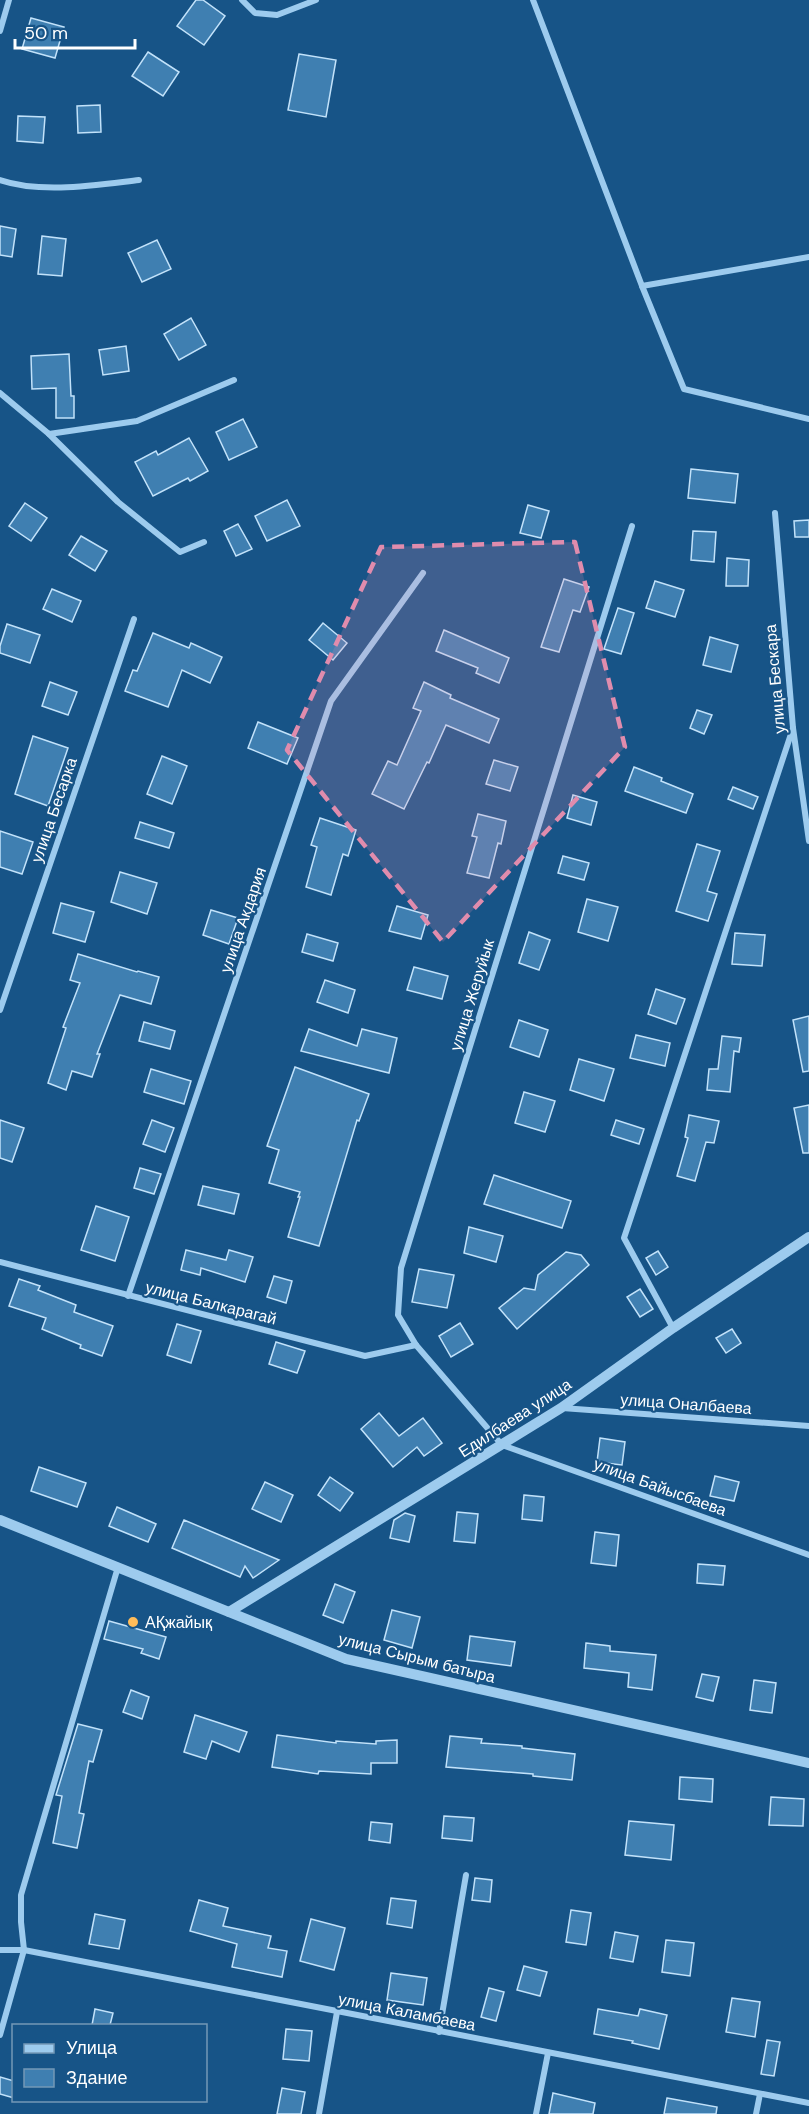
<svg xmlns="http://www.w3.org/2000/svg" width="809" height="2114" font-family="'DM Sans',sans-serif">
<rect width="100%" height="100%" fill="#175487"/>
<g fill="#3f7fb1" stroke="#c2e2fa" stroke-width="1.5">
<path d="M196 0H203L225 16 204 45 177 26Z"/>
<path d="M31 18 64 27 55 58 22 49Z"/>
<path d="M148 52 179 72 163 96 132 76Z"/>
<path d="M299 54 336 60 326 117 288 110Z"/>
<path d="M100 105 101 132 78 133 77 106Z"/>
<path d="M18 116 45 117 43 143 17 141Z"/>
<path d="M0 226 16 229 12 257 0 255Z"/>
<path d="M42 236 66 239 62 276 38 274Z"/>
<path d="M157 240 171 269 142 282 128 253Z"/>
<path d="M191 318 206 345 179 360 164 334Z"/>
<path d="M126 346 129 371 103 375 99 350Z"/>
<path d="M69 354 71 396H74V418H56V388L32 389 31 356Z"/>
<path d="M243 419 257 447 229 460 216 432Z"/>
<path d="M189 438 208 471 190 481 188 478 153 496 135 462 156 451 158 455Z"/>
<path d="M691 469 738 474 735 503 688 498Z"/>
<path d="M287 500 300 526 267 541 255 516Z"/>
<path d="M25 503 47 518 31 541 9 526Z"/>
<path d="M528 505 549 511 541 538 520 533Z"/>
<path d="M809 520V537H795L794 521Z"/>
<path d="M238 524 252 549 236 556 224 531Z"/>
<path d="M693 531 716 532 714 562 691 560Z"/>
<path d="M81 536 107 551 95 571 69 555Z"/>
<path d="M727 558 749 560 748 586H726Z"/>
<path d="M564 579 589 587 580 612 573 610 559 652 541 647Z"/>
<path d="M655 581 684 590 675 617 646 608Z"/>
<path d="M52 589 81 601 72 622 43 609Z"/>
<path d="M618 608 634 613 621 654 604 649Z"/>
<path d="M323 623 347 643 333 660 309 640Z"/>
<path d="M7 624 40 635 30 663 0 653V646Z"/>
<path d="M444 630 509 658 499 683 476 673 478 668 436 651Z"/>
<path d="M153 633 189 648 191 643 222 657 210 683 182 670 168 707 125 691 133 670 137 671Z"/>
<path d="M710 637 738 645 731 672 703 665Z"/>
<path d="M50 682 77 692 68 715 42 706Z"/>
<path d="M424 682 451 695 450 698 499 719 489 743 446 725 429 763 427 762 404 809 372 794 388 761 397 765 421 711 413 708Z"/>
<path d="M697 710 712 715 704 734 690 728Z"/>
<path d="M258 722 298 738 287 764 248 748Z"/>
<path d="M33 736 68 748 48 806 15 794Z"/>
<path d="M162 756 187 766 172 804 147 794Z"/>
<path d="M494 760 518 767 510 791 486 784Z"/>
<path d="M634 767 662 778 661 781 693 794 686 813 625 791Z"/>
<path d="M733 787 758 797 753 809 728 799Z"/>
<path d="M573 795 597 802 591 825 567 818Z"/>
<path d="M478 814 506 821 501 844 498 843 489 878 467 873 477 837 472 836Z"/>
<path d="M320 818 356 830 348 856 343 854 331 895 306 887 317 847 311 845Z"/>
<path d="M140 822 174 833 169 848 135 838Z"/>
<path d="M0 831 33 842 22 874 0 867Z"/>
<path d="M697 844 720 851 707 891 717 894 708 921 676 911Z"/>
<path d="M563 856 589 863 584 880 558 873Z"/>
<path d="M120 872 157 883 147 914 111 902Z"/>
<path d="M587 899 618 907 608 941 578 932Z"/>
<path d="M61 903 94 912 85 942 53 933Z"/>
<path d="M397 906 428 915 421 939 389 931Z"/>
<path d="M211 910 238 918 229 944 203 935Z"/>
<path d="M529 932 550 940 539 970 519 963Z"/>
<path d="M735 933 765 935 762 966 732 964Z"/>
<path d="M307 934 338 943 333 961 302 952Z"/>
<path d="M78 954 137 972 138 971 159 977 151 1004 120 995 97 1054H100L92 1077 72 1071 66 1090 48 1083 66 1028 63 1027 80 983 70 980Z"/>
<path d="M414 967 448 976 442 999 407 990Z"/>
<path d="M325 980 355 990 348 1013 317 1002Z"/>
<path d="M656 989 685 999 676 1024 648 1014Z"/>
<path d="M809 1016V1071L803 1072 793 1020Z"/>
<path d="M519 1020 548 1030 539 1057 510 1047Z"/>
<path d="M144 1022 175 1031 170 1049 139 1041Z"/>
<path d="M309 1029 357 1046 362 1029 397 1038 389 1073 301 1051Z"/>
<path d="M636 1035 670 1043 665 1066 630 1058Z"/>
<path d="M722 1036 741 1038 739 1052 734 1051 730 1092 707 1090 709 1069H718Z"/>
<path d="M579 1059 614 1069 604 1101 570 1090Z"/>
<path d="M295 1067 369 1094 359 1121 357 1120 319 1246 288 1237 300 1197H298L300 1192 269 1183 279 1150 267 1146Z"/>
<path d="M151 1069 191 1081 184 1104 144 1092Z"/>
<path d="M524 1092 555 1101 545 1132 515 1123Z"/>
<path d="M809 1105V1153H803L794 1108Z"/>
<path d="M689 1115 719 1121 714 1143 706 1142 695 1181 677 1176 688 1138 685 1137Z"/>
<path d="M0 1120 24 1128 12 1162 0 1158Z"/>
<path d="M152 1120 174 1128 165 1152 143 1144Z"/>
<path d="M616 1120 644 1129 639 1144 611 1135Z"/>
<path d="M140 1168 161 1174 154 1194 134 1188Z"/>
<path d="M494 1175 571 1201 562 1228 484 1204Z"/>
<path d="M203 1186 239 1194 234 1214 198 1205Z"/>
<path d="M96 1206 129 1217 115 1261 81 1250Z"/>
<path d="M469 1227 503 1236 496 1262 464 1253Z"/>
<path d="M186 1250 226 1260 229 1250 253 1257 245 1282 201 1268 200 1275 181 1270Z"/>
<path d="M658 1251 668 1267 656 1275 646 1258Z"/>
<path d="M566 1252 581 1255 589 1265 517 1329 499 1308 524 1288 535 1290 538 1275Z"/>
<path d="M419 1269 454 1275 447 1308 412 1302Z"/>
<path d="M274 1276 292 1281 286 1303 267 1297Z"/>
<path d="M19 1279 40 1286 38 1290 76 1305 74 1312 113 1326 102 1356 80 1348 81 1345 42 1329 46 1318 9 1306Z"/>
<path d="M640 1289 653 1309 640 1317 627 1297Z"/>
<path d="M460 1323 473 1344 451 1357 439 1336Z"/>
<path d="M177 1324 201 1331 191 1363 167 1355Z"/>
<path d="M732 1329 741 1343 726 1353 716 1338Z"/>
<path d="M276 1342 305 1351 297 1373 269 1364Z"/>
<path d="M379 1413 399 1436 423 1418 442 1443 424 1456 417 1447 393 1467 361 1429Z"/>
<path d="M600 1438 625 1442 622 1465 597 1462Z"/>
<path d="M39 1467 86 1483 77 1507 31 1491Z"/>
<path d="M715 1476 739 1482 734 1501 710 1496Z"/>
<path d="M330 1477 353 1493 340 1511 318 1495Z"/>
<path d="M265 1482 293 1495 281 1522 252 1509Z"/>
<path d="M524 1495 544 1497 542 1521 522 1519Z"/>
<path d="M117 1507 156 1524 148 1542 109 1526Z"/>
<path d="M457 1512 478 1514 475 1543 454 1541Z"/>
<path d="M405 1513 415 1516 409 1542 390 1538 394 1520Z"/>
<path d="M184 1520 279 1560 253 1578 245 1566 240 1577 172 1548Z"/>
<path d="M595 1532 619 1535 616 1566 591 1563Z"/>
<path d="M698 1564 725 1566 723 1585 697 1583Z"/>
<path d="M335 1584 355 1592 343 1623 323 1615Z"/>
<path d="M392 1610 420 1617 412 1648 384 1640Z"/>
<path d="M109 1621 166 1637 159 1659 141 1653 143 1649 104 1639Z"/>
<path d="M470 1636 515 1642 511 1666 467 1660Z"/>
<path d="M586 1643 610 1646V1651L656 1655 652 1690 628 1687 629 1673 584 1668Z"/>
<path d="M702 1674 719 1677 713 1701 696 1697Z"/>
<path d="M754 1680 776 1683 772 1713 750 1710Z"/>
<path d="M131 1690 149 1697 142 1719 123 1712Z"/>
<path d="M195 1715 247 1732 239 1752 212 1741 206 1759 184 1752Z"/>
<path d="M78 1724 102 1730 93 1762 89 1761 79 1813 84 1814 77 1848 53 1843 62 1796 56 1795Z"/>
<path d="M277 1735 336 1743V1741L376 1744V1741L397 1740V1763H371V1774L319 1771 318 1774 272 1767Z"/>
<path d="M450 1736 482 1739 481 1743 522 1746V1748L575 1754 572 1780 533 1776V1774L446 1767Z"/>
<path d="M680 1777 713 1779 712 1802 679 1799Z"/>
<path d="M771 1797 804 1799 803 1826 769 1825Z"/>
<path d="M444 1816 474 1818 472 1841 442 1838Z"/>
<path d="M629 1821 674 1825 671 1860 625 1855Z"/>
<path d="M371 1822 392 1824 390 1843 369 1840Z"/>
<path d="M475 1878 492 1880 490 1902 472 1900Z"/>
<path d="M391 1898 416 1901 412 1928 387 1924Z"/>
<path d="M199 1900 228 1908 223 1926 271 1936 268 1948 287 1951 282 1977 232 1967 237 1944 190 1931Z"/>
<path d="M571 1910 591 1913 586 1945 566 1942Z"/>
<path d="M95 1914 125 1920 119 1949 89 1944Z"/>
<path d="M311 1919 345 1928 334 1970 300 1961Z"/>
<path d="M615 1932 638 1936 633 1962 610 1958Z"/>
<path d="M666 1940 694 1943 690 1976 662 1972Z"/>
<path d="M524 1966 547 1972 540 1996 517 1990Z"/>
<path d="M391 1973 427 1978 423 2005 387 2000Z"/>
<path d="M489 1988 504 1992 496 2021 481 2017Z"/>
<path d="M732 1998 760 2002 755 2037 726 2032Z"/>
<path d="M95 2009 113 2013 110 2025H92Z"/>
<path d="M598 2009 638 2016 640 2009 667 2015 659 2049 632 2043 633 2041 594 2034Z"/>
<path d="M286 2029 312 2031 309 2061 283 2059Z"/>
<path d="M767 2040 780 2042 774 2076 761 2074Z"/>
<path d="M0 2077 14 2081V2098L0 2094Z"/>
<path d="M282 2088 305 2092 301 2114H277Z"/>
<path d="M553 2093 595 2103 593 2114H549Z"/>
<path d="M667 2098 717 2107 716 2114H664Z"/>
</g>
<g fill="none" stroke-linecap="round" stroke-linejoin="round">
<g stroke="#9dcbee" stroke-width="6">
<path d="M242 0 255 13 277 15 316 0"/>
<path d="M533 0 642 286 684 389 809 419"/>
<path d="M0 31 9 0"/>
<path d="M0 180C41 194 96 185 139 180"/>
<path d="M642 286 809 257"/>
<path d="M0 393 49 434 137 421 234 380"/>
<path d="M49 434 118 502 180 552 204 542"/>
<path d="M775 513 793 728 809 841"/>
<path d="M632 526 401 1268 398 1315 416 1345 502 1445 809 1555"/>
<path d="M0 1010 134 619"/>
<path d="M0 1262 365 1356 416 1345"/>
<path d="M128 1296 331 701 423 573"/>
<path d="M673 1328 624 1238 793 728"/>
<path d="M562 1408 809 1426"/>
<path d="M0 1950H24L809 2103"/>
<path d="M439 2032 466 1875"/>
<path d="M0 2035 24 1950 21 1922V1895L118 1567"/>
<path d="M319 2114 337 2012"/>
<path d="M536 2114 548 2053"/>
<path d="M756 2114 760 2094"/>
</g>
<g stroke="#9dcbee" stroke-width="10">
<path d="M0 1520 346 1659 809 1763"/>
<path d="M229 1612 561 1408 673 1328 809 1237"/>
</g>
</g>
<path fill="#e08cad" fill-opacity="0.2" stroke="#e08cad" stroke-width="4.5" stroke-dasharray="12 8" stroke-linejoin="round" d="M575 542 625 747 443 942 287 750 381 547Z"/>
<circle fill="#ffbc59" stroke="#175487" stroke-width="2" cx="133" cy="1622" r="6"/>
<g text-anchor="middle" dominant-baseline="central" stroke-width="4.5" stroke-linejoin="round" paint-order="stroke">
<g font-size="16" fill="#fff" stroke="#175487">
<text transform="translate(775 679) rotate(-95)">улица Бескара</text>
<text transform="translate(54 810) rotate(-71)">улица Бесарка</text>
<text transform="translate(243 920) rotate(-71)">улица Акдария</text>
<text transform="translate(472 995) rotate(-73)">улица Жеруйык</text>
<text transform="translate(211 1303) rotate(14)">улица Балкарагай</text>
<text transform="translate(686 1404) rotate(4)">улица Оналбаева</text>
<text transform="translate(515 1418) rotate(-33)">Едилбаева улица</text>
<text transform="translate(660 1487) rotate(20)">улица Байысбаева</text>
<text transform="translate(417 1658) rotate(14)">улица Сырым батыра</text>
<text transform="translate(407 2012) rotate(11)">улица Каламбаева</text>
</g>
<g font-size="16" fill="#fff" stroke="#175487" text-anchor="start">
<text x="145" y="1622">АҚжайық</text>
</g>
</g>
<rect x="12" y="2024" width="195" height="78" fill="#175487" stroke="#7498b7" stroke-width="1.5"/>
<rect x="24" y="2044" width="30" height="9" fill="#9dcbee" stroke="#7498b7" stroke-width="1.5"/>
<text x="66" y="2054" font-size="18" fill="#ffffff">Улица</text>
<rect x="24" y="2069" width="30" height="18" fill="#3f7fb1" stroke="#7498b7" stroke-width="1.5"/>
<text x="66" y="2084" font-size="18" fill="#ffffff">Здание</text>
<path d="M15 39v9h120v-9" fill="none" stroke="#ffffff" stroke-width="3"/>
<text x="24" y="39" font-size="18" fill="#ffffff" stroke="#175487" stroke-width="4.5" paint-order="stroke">50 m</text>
</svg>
